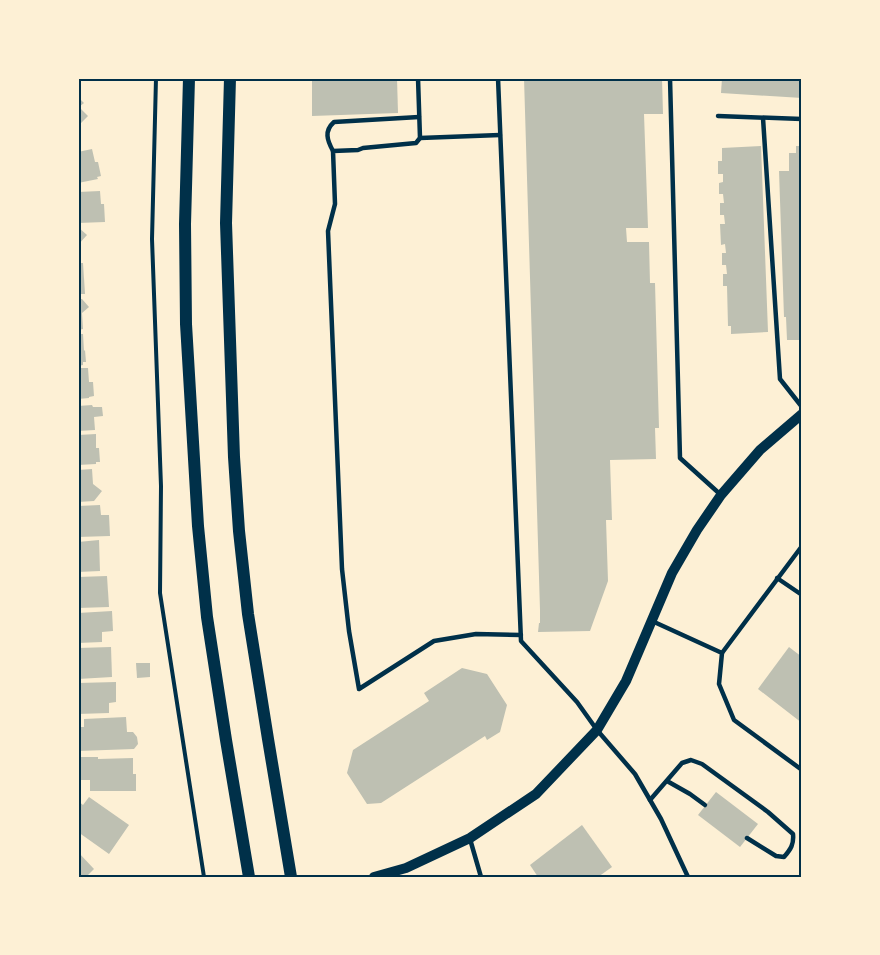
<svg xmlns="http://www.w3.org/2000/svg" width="880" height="955" font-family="Helvetica,sans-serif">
<rect width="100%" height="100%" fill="#fdf0d5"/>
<g fill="#bec0b2">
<path d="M312 78H397L398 113 312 116Z"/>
<path d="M524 78H662L663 114H644L648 228H626L627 242H649L650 283H655L659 428H655L656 459 610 460 612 520H606L608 581 590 631 538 632 539 623H540V610Z"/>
<path d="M722 78H802V98L721 93Z"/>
<path d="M78 97 84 103 79 107 88 116 78 126Z"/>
<path d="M761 146 768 332 731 334V326H728L727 286H723V274H727L726 265H722V253H726L725 244 721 245 720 224H725L724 215H720V203H724L723 194H719V183L723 182V174H718V161H722V148Z"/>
<path d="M796 146H802V340H787L786 317H784L779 171H789V153H796Z"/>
<path d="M92 149 95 162H98L101 176 97 177 98 179 78 183V152Z"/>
<path d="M100 191 101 204H104L105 222 78 223V192Z"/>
<path d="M78 227 87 235 78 245Z"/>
<path d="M78 263H83L85 294H78Z"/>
<path d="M78 299H82L89 307 82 313 83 329 78 330Z"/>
<path d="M78 334H83L84 351 85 350 86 362H83V365L78 366Z"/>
<path d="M78 368H88L89 382H93L94 396 89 397V398L78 399Z"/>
<path d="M92 405 93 407H102L103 416 94 417 95 430 78 431V406Z"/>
<path d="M96 434V448H99L100 462H96V464L78 465V435Z"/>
<path d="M92 469 93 484 102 491 94 501 78 502V470Z"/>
<path d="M100 505 101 515H109L110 536 78 537V506Z"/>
<path d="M99 540 100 571 78 572V542Z"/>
<path d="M107 576 109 607 78 608V577Z"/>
<path d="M112 611 113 631 102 632V642L78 643V613Z"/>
<path d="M111 647 112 677 78 679V648Z"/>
<path d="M789 647 802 657V723L758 689Z"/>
<path d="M136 663H150V677L137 678Z"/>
<path d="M462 668 487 674 507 705 500 732 487 740 485 736 381 803 367 804 347 773 353 750 429 701 424 693Z"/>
<path d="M116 682V702L109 703V713L78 714V683Z"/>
<path d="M126 717 127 732H133L137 737 138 744 134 749 78 751V727H84V719Z"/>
<path d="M78 757H98V759L133 758V774H136V791H90V780H78Z"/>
<path d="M716 792 758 824 740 847 698 815Z"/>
<path d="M89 797 129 825 109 854 78 832V801L83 805Z"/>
<path d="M582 825 612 867 598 877H538L530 865Z"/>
<path d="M78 852 94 869 86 877H78Z"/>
</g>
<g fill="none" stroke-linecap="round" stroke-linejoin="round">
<path stroke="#003049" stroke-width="4" d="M156 78 152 239 161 486 160 593 204 877"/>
<g stroke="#003049" stroke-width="4.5">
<path d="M418 78 420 138 416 143 363 148 358 150 333 151 335 204 328 231 342 569 349 631 359 689 434 641 476 634 521 635"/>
<path d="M498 78 521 641 577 702 597 730 635 774 661 819 688 877"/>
<path d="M670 78 680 458 721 495"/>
<path d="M718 116 802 119"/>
<path d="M763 118 780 379 802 407"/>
<path d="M420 138 500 135"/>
<path d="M333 151C327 140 324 131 334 122L419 117"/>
<path d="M777 578 802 595"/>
<path d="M652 621 722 653 719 684 734 720 802 770"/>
<path d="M722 653 802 546"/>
<path d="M667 781 690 794 705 805"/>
<path d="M650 800 682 763 691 760 702 764 768 812 793 834C794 844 791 849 784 857L776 856 747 838"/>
<path d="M470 839 481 877"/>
</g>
<path stroke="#003049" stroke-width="10" d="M374 877 406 868 470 838 536 794 597 730 626 681 672 573 697 530 721 495 760 450 802 414"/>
<g stroke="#003049" stroke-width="12">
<path d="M189 78 185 224 186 324 198 526 207 617 226 740 249 877"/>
<path d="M230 78 226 223 234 457 239 531 248 614 268 739 291 877"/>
</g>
</g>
<rect width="880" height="955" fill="none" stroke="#fdf0d5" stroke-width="159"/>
<rect x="80" y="80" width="720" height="796" fill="none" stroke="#003049" stroke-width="2"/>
</svg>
